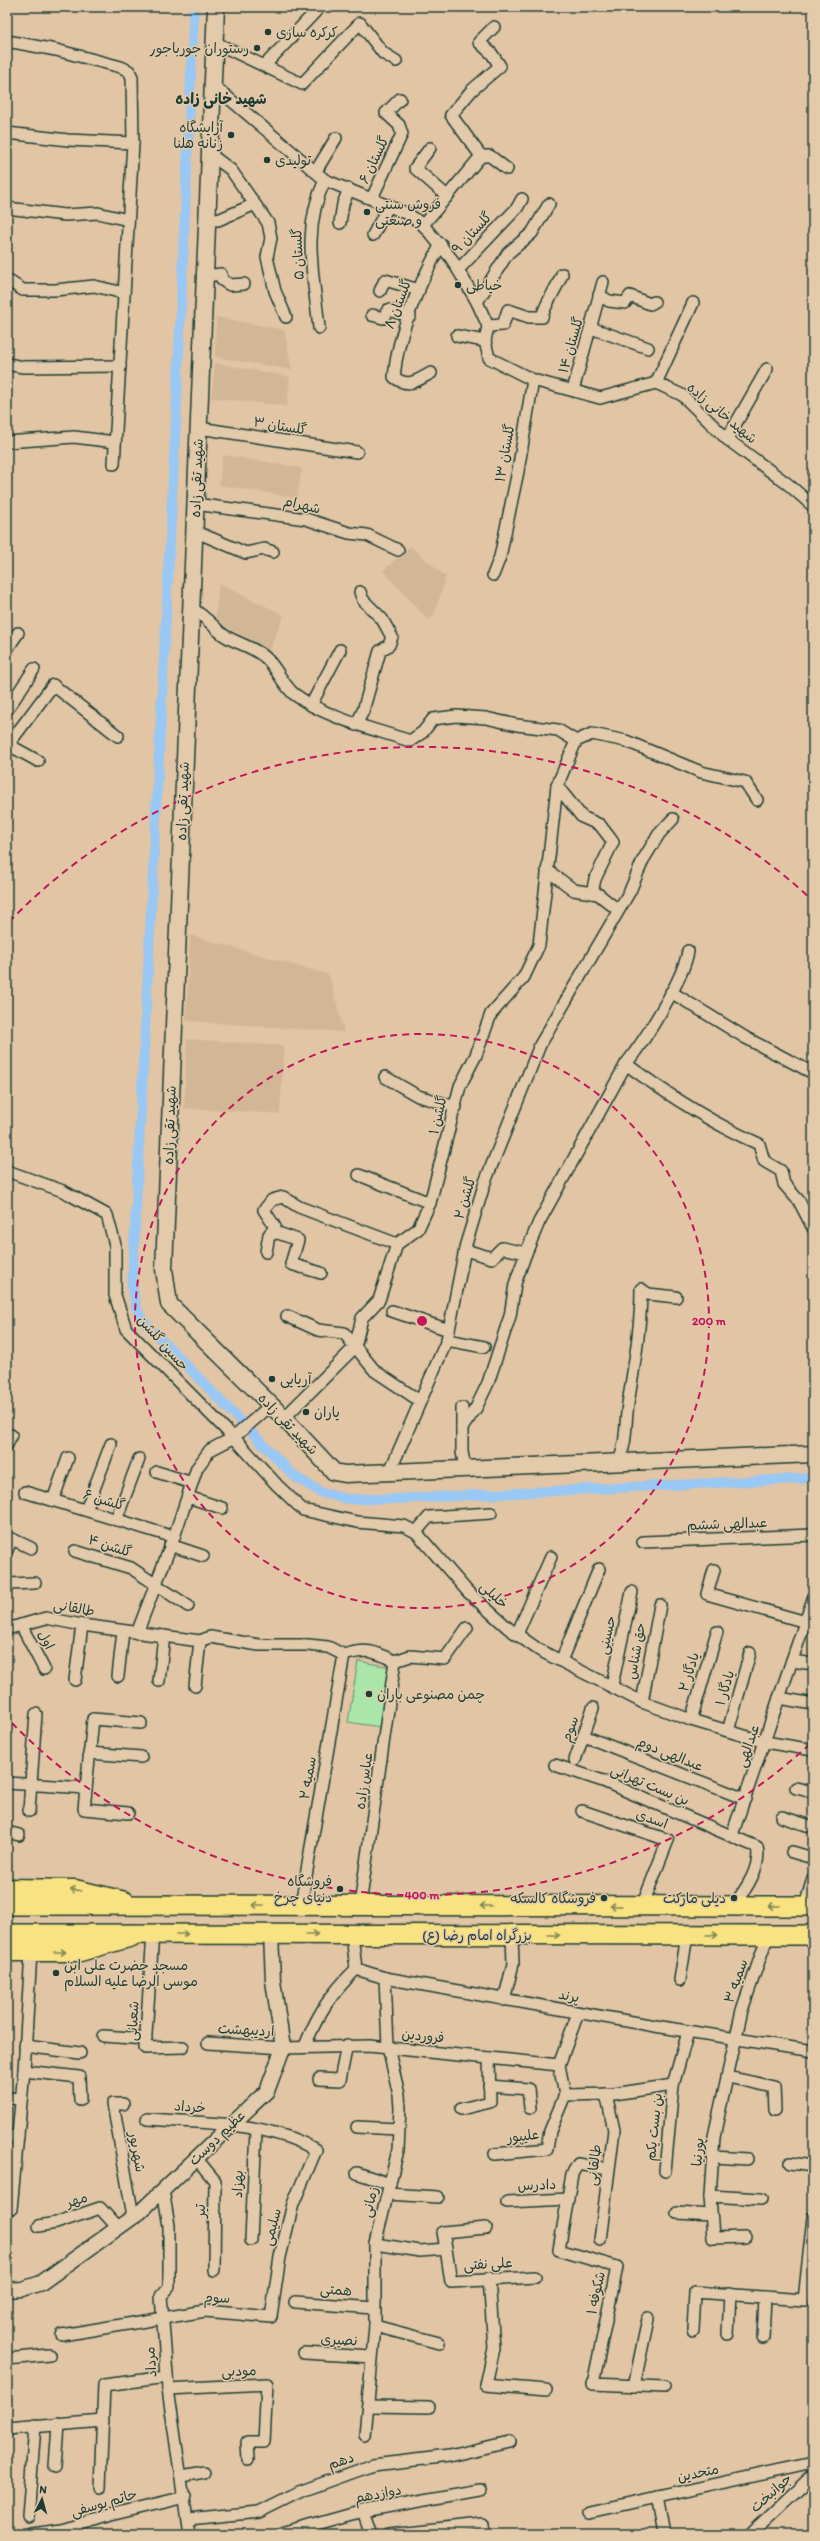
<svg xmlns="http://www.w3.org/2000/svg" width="820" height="2541" font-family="Itim,'Playpen Sans Arabic',sans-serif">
<rect width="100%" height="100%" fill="#e1c5a4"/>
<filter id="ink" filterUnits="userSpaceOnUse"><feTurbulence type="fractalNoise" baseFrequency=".025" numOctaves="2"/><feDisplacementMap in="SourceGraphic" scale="8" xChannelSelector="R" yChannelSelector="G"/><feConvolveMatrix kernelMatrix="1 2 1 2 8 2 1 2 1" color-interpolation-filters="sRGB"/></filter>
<g filter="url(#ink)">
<g fill="#d2b796">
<path d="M216 317 284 330 292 370 215 357Z"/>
<path d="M215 363 290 377 287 406 211 398Z"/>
<path d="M223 455 302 468 297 498 219 485Z"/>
<path d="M410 546 446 577 434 615 428 620 383 571Z"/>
<path d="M219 584 284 615 268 654 215 619Z"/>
<path d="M190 935 329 975 344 1032 186 1021Z"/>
<path d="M187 1039 284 1046 280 1114 184 1108Z"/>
</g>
<path fill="#aae5aa" stroke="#64916f" d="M358 1661 390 1667 380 1727 348 1722Z"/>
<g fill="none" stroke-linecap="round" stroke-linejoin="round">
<path stroke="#99c8f4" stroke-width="10" d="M194 7 176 421 132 1285 136 1307 142 1320 294 1476 322 1493 348 1499H395L813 1478"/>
<defs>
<g id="minor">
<path d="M7 41 56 50 121 67 129 71 132 77 133 143 114 464"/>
<path d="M214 42 302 84 360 23 383 53 396 61"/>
<path d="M265 65 317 10"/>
<path d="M212 84 325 180 408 214 423 225 451 258 477 302 488 326 485 341 489 358 533 380 600 398 656 383 682 395 727 439 789 485 813 506"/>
<path d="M7 133 68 140 133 143"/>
<path d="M430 148 415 168 447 196"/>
<path d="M210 154 231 170 268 223 271 238 267 257 275 291 286 317"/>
<path d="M481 156H490L507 169"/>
<path d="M316 171 336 138"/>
<path d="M372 198 402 134 399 125 386 113 400 99"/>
<path d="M7 208 65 215 98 213 128 220"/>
<path d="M207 219 218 220 253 205"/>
<path d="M340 223 343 204 349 189"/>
<path d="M423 225 481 156 451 115 472 90 500 66 492 54 479 42 494 27"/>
<path d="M373 235 389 205"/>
<path d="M459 269 517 208 522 199"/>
<path d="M205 276 221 274 222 280 230 285 244 284"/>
<path d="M7 280 23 290H55L94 286 124 293"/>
<path d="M380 291 385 280 419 290"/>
<path d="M599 295 609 301 625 303 630 296 650 304 654 302"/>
<path d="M477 302 508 253 532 233 549 204"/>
<path d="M372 315 383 318 388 310 410 316"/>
<path d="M488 326 503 325 508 310 529 317H542C546 301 557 289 562 274"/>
<path d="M319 328C314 276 301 230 325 180"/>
<path d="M591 328 648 348"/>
<path d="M457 336 485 341"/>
<path d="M7 364 23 367 120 366"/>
<path d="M431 373C417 380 409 389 394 377 398 331 419 285 441 244"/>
<path d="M656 383 693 303"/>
<path d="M573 390 603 282"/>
<path d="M199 428 357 452"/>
<path d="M727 439 767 369"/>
<path d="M7 442 74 437 115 442"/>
<path d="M195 504 306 519 349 533 367 535 398 550"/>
<path d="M194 531 246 553 264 549 273 552"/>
<path d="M493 575 500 557 518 471 533 380"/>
<path d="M191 608C205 616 210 623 221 633 233 643 252 645 266 658 277 668 282 684 294 694 328 719 371 728 410 741L423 732 433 719 456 716 486 718 517 725 558 730 576 741 592 734 626 741 701 772 745 782 757 800"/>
<path d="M7 649 18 633"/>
<path d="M311 705 340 650"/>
<path d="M7 710 34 669"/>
<path d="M356 725 363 711 380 651 389 645 392 637 382 619 363 600 360 592"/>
<path d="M7 744 38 761"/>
<path d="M8 745 53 685 118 736"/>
<path d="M557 786 582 817 600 825 613 842 595 879 592 893"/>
<path d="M547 870 574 890 598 894 618 910"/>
<path d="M671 992 746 1038 813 1073"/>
<path d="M626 1064C644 1041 684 979 688 951"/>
<path d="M385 1077 418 1096 456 1107"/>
<path d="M7 1171 63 1191 107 1215 115 1245V1295L126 1329 239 1443 277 1485 303 1510 357 1522 404 1526 416 1532 468 1592 508 1628 539 1650 642 1702 691 1720 765 1742 813 1750"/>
<path d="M359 1175 430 1203"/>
<path d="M269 1235 278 1233 298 1240 291 1264 321 1273"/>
<path d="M465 1250 492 1258 502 1248 526 1253 539 1222 626 1064C668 1095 711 1123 759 1144L764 1161 781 1171 784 1184 799 1201 813 1228"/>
<path d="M266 1252 269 1235 275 1227 264 1210 272 1200 283 1197 299 1207 397 1244"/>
<path d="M392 1311 449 1330"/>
<path d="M287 1316 318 1330 344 1333 375 1371 420 1401"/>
<path d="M447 1340 484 1347"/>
<path d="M462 1408V1452L465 1468"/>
<path d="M284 1418 355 1347 362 1318 379 1300 397 1244 418 1229 430 1203 460 1086 476 1055 491 1014 524 977 539 945 557 786 576 741"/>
<path d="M462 1428 476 1408 488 1383 510 1316 515 1284 526 1253"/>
<path d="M7 1445 11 1435"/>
<path d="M619 1461C627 1442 625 1424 628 1404 634 1366 641 1328 641 1289L648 1294 676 1297"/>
<path d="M390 1471 447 1340 466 1244 485 1182 540 1045 630 891 643 860 659 834 673 819"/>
<path d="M157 1472 192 1483"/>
<path d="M25 1492 174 1537"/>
<path d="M188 1497 222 1508"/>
<path d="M53 1500 68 1458"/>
<path d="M86 1510 111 1444"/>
<path d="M116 1520 139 1459"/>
<path d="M416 1532 429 1517 491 1513"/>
<path d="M643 1542 813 1535"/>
<path d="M170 1545 203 1556"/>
<path d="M7 1550 12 1539 31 1548"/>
<path d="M75 1551 131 1568 188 1606"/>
<path d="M714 1570 707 1594 806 1622"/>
<path d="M7 1584 35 1583"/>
<path d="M21 1625 44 1669"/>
<path d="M7 1629 46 1618 82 1625 200 1641 210 1637 259 1645H308L328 1647 344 1655C366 1648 374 1651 395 1661L410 1656 445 1659 467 1628"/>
<path d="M137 1633 174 1537 197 1468 210 1450 233 1438 271 1405"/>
<path d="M517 1634 551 1557"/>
<path d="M561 1661 599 1569"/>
<path d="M792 1661 813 1664"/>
<path d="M118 1676 123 1631"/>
<path d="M75 1680 82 1625"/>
<path d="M159 1681 164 1636"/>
<path d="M612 1685 632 1592"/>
<path d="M195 1686 200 1641"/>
<path d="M779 1698 813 1704"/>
<path d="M642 1702 660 1605"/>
<path d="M691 1720 717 1632"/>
<path d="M728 1731 750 1653"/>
<path d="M584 1736 745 1799"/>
<path d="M89 1753 141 1757"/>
<path d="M575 1760 593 1708"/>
<path d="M555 1765 603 1781 757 1847C762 1867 745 1891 733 1906"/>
<path d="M7 1783 86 1788"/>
<path d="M796 1788 813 1792"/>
<path d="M29 1811 36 1714"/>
<path d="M582 1811 668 1840 642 1906"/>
<path d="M128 1813 84 1809 93 1719 141 1723"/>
<path d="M782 1817 813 1827"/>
<path d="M7 1832 19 1835"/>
<path d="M732 1835 813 1599"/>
<path d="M792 1852 813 1858"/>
<path d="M301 1905 344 1655"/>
<path d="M360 1905 395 1661"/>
<path d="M805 1906 813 1878"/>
<path d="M153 1934 145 2048 183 2047"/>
<path d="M352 1935 356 1969 385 1978 655 2026 813 2051"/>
<path d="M680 1980 687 1935"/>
<path d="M504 2000 513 1964 512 1935"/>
<path d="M103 2036 146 2039"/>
<path d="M208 2043 283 2048 369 2046 559 2065 565 2095 614 2094 673 2085 688 2032"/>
<path d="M25 2046 80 2053"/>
<path d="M305 2046C318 2013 331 1994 356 1969"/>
<path d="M559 2065 578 2013"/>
<path d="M24 2071 79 2077 80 2100"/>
<path d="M728 2077 774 2087 775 2110"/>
<path d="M319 2079 340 2080 347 2045"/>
<path d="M489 2086 528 2089 530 2108"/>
<path d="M7 2098 20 2099"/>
<path d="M123 2104H113L133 2216"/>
<path d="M461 2109 490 2102 489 2058"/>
<path d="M357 2127 398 2129"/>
<path d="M7 2136H18"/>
<path d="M495 2154 547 2149 550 2131 565 2095"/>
<path d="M713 2157 747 2159"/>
<path d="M196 2158 215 2181 214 2270"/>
<path d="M790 2163 813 2166"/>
<path d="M608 2169 578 2164 572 2174 559 2250 617 2267 593 2384 664 2387"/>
<path d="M665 2171 673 2085"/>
<path d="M357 2173 390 2184"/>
<path d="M163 2190 169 2226V2287L161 2296 168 2389 189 2534"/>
<path d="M388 2194 438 2197"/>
<path d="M710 2196 761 2199"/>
<path d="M507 2202 568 2199"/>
<path d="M7 2209H11L24 2071 31 1952"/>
<path d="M677 2213 711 2215"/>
<path d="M39 2226 56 2223 100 2208 117 2227"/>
<path d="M745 2237 713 2238 710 2196 714 2136 742 2010 768 1935"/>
<path d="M251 2240 256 2130"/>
<path d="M600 2240 614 2130 606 2094"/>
<path d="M375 2244 420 2251 446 2249 451 2282 535 2277"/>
<path d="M446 2249 443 2232 486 2228"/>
<path d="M489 2278 494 2348 486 2385 546 2390"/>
<path d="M295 2302 374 2308"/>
<path d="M375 2326 439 2343"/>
<path d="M693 2331 695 2292 804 2300 813 2217"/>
<path d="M728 2334 730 2294"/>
<path d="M62 2335 205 2311 271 2317 280 2257 293 2204 316 2150C266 2121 202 2123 147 2119"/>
<path d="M763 2338 765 2297"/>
<path d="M304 2353 371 2357"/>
<path d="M7 2359 49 2355"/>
<path d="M634 2386 648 2319"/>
<path d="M168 2389 267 2384 264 2442H247L248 2460"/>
<path d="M368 2406 429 2407"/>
<path d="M7 2429 103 2421"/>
<path d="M365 2435 375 2326V2244L398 2150 400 2108 399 2095 388 2047 385 1978"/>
<path d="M55 2467 58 2424"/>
<path d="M182 2476 204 2472"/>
<path d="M100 2487 104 2385 167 2377"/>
<path d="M657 2497 664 2534"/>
<path d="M363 2511 371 2534"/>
<path d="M589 2512 813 2463"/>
<path d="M28 2517 35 2426"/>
<path d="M188 2519 259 2512 299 2492 373 2465 449 2456 509 2442"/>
<path d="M31 2534 62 2530 110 2515 185 2497"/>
<path d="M281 2534 363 2511 481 2490"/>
<path d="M388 2534 482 2524 483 2534"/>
<path d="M750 2534 813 2475"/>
</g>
<path id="tertiary" d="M7 2290 22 2289 41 2283 140 2212 267 2091 283 2048 273 1981 271 1934"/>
<path id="secondary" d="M216 7 164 1269 169 1304 284 1418 334 1472 345 1474 813 1454"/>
<g id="primary">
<path d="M7 1888 75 1889 125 1901"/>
<path d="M7 1952H80L132 1937"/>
</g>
<g id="trunk">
<path d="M7 1905 813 1906"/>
<path d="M7 1934 813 1935"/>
</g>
</defs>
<use href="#minor" stroke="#1f3d34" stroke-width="14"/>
<use href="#tertiary" stroke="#1f3d34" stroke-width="17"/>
<use href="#secondary" stroke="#1f3d34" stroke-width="19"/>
<use href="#primary" stroke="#1f3d34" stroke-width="21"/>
<use href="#trunk" stroke="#1f3d34" stroke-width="22"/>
<use href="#minor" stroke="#e3caab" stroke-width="11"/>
<use href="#tertiary" stroke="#e3caab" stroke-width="14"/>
<use href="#secondary" stroke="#e3caab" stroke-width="16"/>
<use href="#primary" stroke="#f8e281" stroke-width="18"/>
<use href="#trunk" stroke="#f8e281" stroke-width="19"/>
</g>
<defs><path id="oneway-shaft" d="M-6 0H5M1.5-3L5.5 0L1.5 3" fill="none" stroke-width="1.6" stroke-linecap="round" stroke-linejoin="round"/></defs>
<g stroke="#818757">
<use href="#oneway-shaft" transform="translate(76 1890) rotate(-170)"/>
<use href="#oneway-shaft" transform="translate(258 1905) rotate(-180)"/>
<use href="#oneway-shaft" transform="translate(486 1906) rotate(-180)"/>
<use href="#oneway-shaft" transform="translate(616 1906) rotate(-180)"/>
<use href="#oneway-shaft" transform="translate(774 1906) rotate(-180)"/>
<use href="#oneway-shaft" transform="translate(182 1934)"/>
<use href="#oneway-shaft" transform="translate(312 1934)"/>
<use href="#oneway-shaft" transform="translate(554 1935)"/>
<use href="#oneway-shaft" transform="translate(712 1935)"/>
<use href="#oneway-shaft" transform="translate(60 1952)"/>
</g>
</g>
<g fill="none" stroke="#c2185b" stroke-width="2" stroke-dasharray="7 5">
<circle cx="422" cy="1321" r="287"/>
<path d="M810 1744A574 574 0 0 1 9 1720M9 922A574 574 0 0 1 810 898"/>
</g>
<g fill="#1f3d34" stroke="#e3caab" stroke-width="1.5">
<circle cx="268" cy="32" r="4"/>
<circle cx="257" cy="48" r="4"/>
<circle cx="231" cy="135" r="4"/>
<circle cx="267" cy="160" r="4"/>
<circle cx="367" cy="212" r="4"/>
<circle cx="458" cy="285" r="4"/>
<circle cx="272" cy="1379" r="4"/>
<circle cx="306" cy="1412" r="4"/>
<circle cx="369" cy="1694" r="4"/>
<circle cx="340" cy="1889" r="4"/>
<circle cx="604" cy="1898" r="4"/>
<circle cx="734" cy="1898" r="4"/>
<circle cx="56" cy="1973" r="4"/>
</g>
<g text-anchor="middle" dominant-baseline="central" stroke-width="3" stroke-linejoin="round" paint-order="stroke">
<g font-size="14" fill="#1f3d34" stroke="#e3caab" text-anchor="start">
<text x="276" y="32">کرکره سازی</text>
<text x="249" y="48" text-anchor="end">رستوران جورباجور</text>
<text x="223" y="127" text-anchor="end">آرایشگاه<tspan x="223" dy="16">زنانه هلنا</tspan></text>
<text x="275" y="160">تولیدی</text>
<text x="375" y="204">فروش سنتی<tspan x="375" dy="16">و صنعتی</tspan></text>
<text x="466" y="285">خیاطی</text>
<text x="280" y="1379">آریایی</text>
<text x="314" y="1412">یاران</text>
<text x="377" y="1694">چمن مصنوعی باران</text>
<text x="332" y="1881" text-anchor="end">فروشگاه<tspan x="332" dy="16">دنیای چرخ</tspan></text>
<text x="596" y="1898" text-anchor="end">فروشگاه کالسکه</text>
<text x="726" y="1898" text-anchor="end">دیلی مارکت</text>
<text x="64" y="1965">مسجد حضرت علی ابن<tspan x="64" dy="16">موسی الرضا علیه السلام</tspan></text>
</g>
<g font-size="14" fill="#1f3d34" stroke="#e3caab">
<text transform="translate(374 160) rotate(-64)">گلستان ۶</text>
<text transform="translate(472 233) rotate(-47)">گلستان ۹</text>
<text transform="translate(298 254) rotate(-93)">گلستان ۵</text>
<text transform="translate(398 304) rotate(-69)">گلستان ۸</text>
<text transform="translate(571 345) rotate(-74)">گلستان ۱۴</text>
<text transform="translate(722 413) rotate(40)">شهید خانی زاده</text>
<text transform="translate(280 426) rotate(9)">گلستان ۳</text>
<text transform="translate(505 453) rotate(-80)">گلستان ۱۳</text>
<text transform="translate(197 478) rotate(-88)">شهید تقی زاده</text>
<text transform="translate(302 505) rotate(13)">شهرام</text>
<text transform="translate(183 801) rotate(-88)">شهید تقی زاده</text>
<text transform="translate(438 1115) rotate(-77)">گلشن ۱</text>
<text transform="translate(170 1125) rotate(-88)">شهید تقی زاده</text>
<text transform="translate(465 1198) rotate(-73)">گلشن ۲</text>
<text transform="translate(163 1343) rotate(48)">حسین گلشن</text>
<text transform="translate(288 1424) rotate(46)">شهید تقی زاده</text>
<text transform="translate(104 1500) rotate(17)">گلشن ۶</text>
<text transform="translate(727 1524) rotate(-2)">عبدالهی ششم</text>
<text transform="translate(110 1546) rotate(18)">گلشن ۴</text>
<text transform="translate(494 1595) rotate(43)">خلیلی</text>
<text transform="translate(74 1608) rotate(10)">طالقانی</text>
<text transform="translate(607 1635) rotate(-77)">حسینی</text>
<text transform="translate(46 1640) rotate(63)">اول</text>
<text transform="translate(636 1651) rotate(-80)">حق شناس</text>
<text transform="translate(689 1672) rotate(-73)">یادگار ۲</text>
<text transform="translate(725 1688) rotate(-74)">یادگار ۱</text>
<text transform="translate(570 1729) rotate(-70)">سوم</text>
<text transform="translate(748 1746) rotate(-71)">عبدالهی</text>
<text transform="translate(670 1754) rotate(22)">عبدالهی دوم</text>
<text transform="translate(308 1778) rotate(-80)">سمیه ۲</text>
<text transform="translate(364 1781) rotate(-82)">عباس زاده</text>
<text transform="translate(650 1785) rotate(23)">بن بست تهرانی</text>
<text transform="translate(652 1819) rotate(20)">اسدی</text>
<text x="477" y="1935">بزرگراه امام رضا (ع)</text>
<text transform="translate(736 1981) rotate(-71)">سمیه ۳</text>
<text transform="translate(569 1996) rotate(10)">پرند</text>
<text transform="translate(133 2021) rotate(-87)">شعبانی</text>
<text transform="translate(246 2030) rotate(3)">اردیبهشت</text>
<text transform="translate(423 2036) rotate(6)">فروردین</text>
<text transform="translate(190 2107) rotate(4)">خرداد</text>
<text transform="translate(654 2127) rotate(-84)">بن بست یکم</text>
<text transform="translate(523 2136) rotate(-7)">علیپور</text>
<text transform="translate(217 2138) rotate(-44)">عظیم دوست</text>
<text transform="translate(137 2152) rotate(80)">شهریور</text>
<text transform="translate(698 2152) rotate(-85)">پورنیا</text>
<text transform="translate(594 2165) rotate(-83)">طالقانی</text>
<text transform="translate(238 2184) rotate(-88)">بهزاد</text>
<text transform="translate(537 2185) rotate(-2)">دادرس</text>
<text transform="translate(77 2200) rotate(-18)">مهر</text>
<text transform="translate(370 2202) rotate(-77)">زمانی</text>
<text transform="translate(200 2211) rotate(-90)">تیر</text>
<text transform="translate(272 2227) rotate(-75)">سلیمی</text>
<text transform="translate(488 2264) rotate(-3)">علی نفتی</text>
<text transform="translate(336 2290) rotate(4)">همتی</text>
<text transform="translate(596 2293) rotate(-78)">شکوفه ۱</text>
<text transform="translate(217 2298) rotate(2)">سوم</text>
<text transform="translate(339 2340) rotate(3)">نصیری</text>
<text transform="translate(151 2362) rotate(-94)">مرداد</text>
<text transform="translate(239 2371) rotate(-2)">مودبی</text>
<text transform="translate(341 2461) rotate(-19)">دهم</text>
<text transform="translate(698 2473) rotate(-12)">متحدین</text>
<text transform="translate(771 2493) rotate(-42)">جوانبخت</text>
<text transform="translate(378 2494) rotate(-11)">دوازدهم</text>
<text transform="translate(104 2503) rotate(-16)">حاتم یوسفی</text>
</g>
<g font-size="15" font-weight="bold" fill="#1f3d34" stroke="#e3caab">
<text x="221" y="99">شهید خانی زاده</text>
</g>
</g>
<circle cx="422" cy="1321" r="6" fill="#c2185b" stroke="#e3caab" stroke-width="2"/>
<g font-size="12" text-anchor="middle" font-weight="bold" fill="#c2185b" stroke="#e3caab" stroke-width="3" stroke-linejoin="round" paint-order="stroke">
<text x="709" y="1325">200 m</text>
<text x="422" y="1899">400 m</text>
</g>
<rect width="820" height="2541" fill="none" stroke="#e3caab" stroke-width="24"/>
<rect x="12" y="12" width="796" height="2517" fill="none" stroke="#1f3d34" stroke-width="1.5" filter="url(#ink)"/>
<g transform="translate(42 2499) rotate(6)" stroke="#e3caab" stroke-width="3" paint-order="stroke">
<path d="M0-3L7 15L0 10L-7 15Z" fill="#1f3d34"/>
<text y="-6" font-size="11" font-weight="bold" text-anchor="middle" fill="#1f3d34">N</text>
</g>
</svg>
